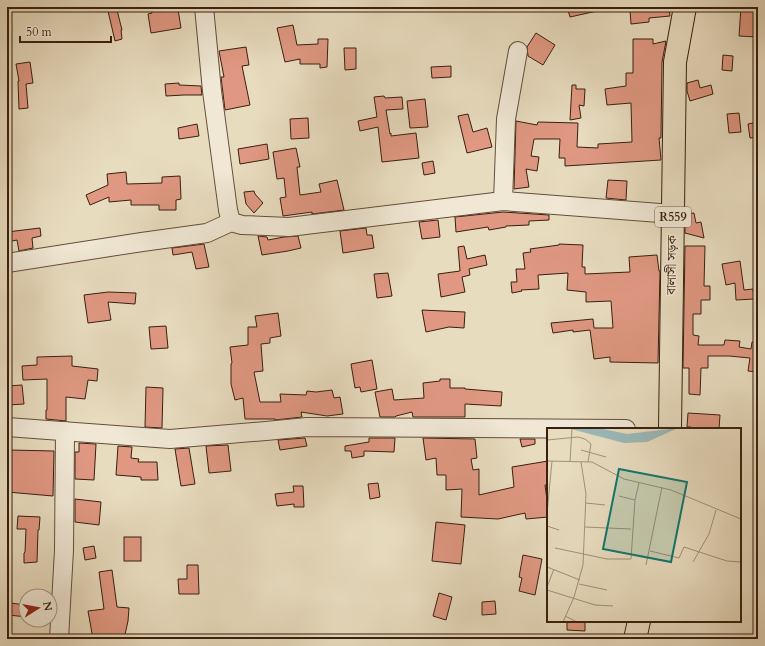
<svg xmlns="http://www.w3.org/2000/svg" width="765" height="646" font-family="Cardo,'Noto Serif Bengali',serif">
<rect width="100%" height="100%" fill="#e8dcbf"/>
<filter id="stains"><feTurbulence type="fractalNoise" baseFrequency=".005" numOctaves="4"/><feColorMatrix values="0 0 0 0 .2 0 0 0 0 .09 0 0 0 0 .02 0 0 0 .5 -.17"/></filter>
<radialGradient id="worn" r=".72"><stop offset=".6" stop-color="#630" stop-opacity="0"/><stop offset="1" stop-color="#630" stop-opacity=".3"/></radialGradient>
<g fill="#e09882" stroke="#391f0f">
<path d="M151 7H172V10L178 9 181 28 151 33 148 14 152 13Z"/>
<path d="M567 7H597V11L570 17Z"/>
<path d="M661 7H669L670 16 649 18V22L631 24 630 10Z"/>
<path d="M741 7H758V37L739 36Z"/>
<path d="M117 10 122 30H121L122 39 115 41 108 11Z"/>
<path d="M293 25 297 45 318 44V39H328L327 67 320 68V64H300V59L285 62 277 28Z"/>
<path d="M536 33 555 45 543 65 528 56 527 47Z"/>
<path d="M633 39H653V44L666 41 662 62 661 138H659L661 160 565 166V158H559L560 139H534L531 156 539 157 537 171 526 169 529 187 514 189 516 121 537 125 538 122 578 123 577 147 598 148V144L632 142 631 103 607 105 605 89 626 86V73H633Z"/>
<path d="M246 47 249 65 242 66 250 105 225 110 221 77H224L219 51Z"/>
<path d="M344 48H356V69L345 70Z"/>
<path d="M723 55 733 56 732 71 722 70Z"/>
<path d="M30 62 33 83 26 84 28 108 19 109 18 81H19L16 64Z"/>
<path d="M451 66V77L432 78 431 67Z"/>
<path d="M698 80 700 88 711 85 713 94 690 101 687 91V83Z"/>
<path d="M179 83V85L201 86 202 95H184L166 96 165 84Z"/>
<path d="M572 85H576V89H585L584 106 579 105 581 118 570 120Z"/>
<path d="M384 96 385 98 402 97 403 109 386 110 390 134 391 133V136L416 133 419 158 382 162 378 127 360 131 358 121 377 117 374 97Z"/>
<path d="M425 99 428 127 410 128 407 101Z"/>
<path d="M739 113 741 132 729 133 727 114Z"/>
<path d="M468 114 473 132 487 128 492 147 467 153 458 116Z"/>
<path d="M308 118 309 138 291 139 290 119Z"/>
<path d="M758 122V137L750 138 748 124Z"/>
<path d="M197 124 199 136 179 139 178 128Z"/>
<path d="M267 144 269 159 240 164 238 149Z"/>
<path d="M296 148 300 167H297L300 195 321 192 319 184 337 180 344 210 312 214V212L283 216 280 198 286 197 284 178 277 179 273 152Z"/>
<path d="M433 161 435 173 424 175 422 163Z"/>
<path d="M126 172 127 184 162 183V177L180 176 181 199 176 200V210H159V205H131V200L109 202V197L90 205 86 195 108 185 107 174Z"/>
<path d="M608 180 627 181 626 200 606 198Z"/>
<path d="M254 191 255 194 263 203 254 213 246 204 244 192Z"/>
<path d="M503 212 549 215V220L529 221V225L506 226V227L489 230 488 227 456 232 455 217Z"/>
<path d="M694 213 696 223 701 222 704 238 685 233V214Z"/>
<path d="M438 220 440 237 422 239 419 222Z"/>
<path d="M40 228 41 236 32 238 33 248 19 251 17 240 7 242V232Z"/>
<path d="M366 228 367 235H372L374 248 343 253 340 231Z"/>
<path d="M258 236 267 237 268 240 284 237 298 236 301 248 288 251 262 255Z"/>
<path d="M204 244 209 267 196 269 192 252 173 255 172 248Z"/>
<path d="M559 244 583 245 582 267H585V274L630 272 629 257 657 255 659 271H660L658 363 610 362V357L594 359 590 330 573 332V330L553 333 551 323 593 319 594 328H613L611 301 586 302V292L567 290 568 273 538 275 539 289 521 290 522 291 512 293 511 282H517L516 269H525L523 253 531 252 530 249 559 245Z"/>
<path d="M464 246 467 259 485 255 487 265 469 269 470 275 462 277 465 292 441 297 438 274 460 271 458 247Z"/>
<path d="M685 246H705L704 286H710V300H701V314H693V335L699 336 698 345H724L725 340 740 341 739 347 751 349 752 342H758V372L748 371 750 358 729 356H708V368H701L700 395 689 394V368H683Z"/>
<path d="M740 261 744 290 753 289 754 299 736 300 735 283 726 285 722 264Z"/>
<path d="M388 273 392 296 377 298 374 274Z"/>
<path d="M108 292 136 293 135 304 108 302 111 320 88 323 84 295Z"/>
<path d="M422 310 465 312 464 328 449 327 426 332Z"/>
<path d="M278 313 281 336 270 338V343L261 344 263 371 254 372 260 402H281L280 394 306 395 307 391 316 392 332 390 334 398 340 397 343 414 327 416 301 412 302 417 275 420V419H245L243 398 235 400 231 384V364L232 363 230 347 248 345V327H257L255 316Z"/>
<path d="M166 326 168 348 151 349 149 327Z"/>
<path d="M72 356V366L98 369 97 381 88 380 85 399 66 397V421L46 419V410H47V379L23 380 22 366 37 365V357Z"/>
<path d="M372 360 377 389 361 392 360 387 355 388 351 364Z"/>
<path d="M440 379H450V388H465V389L502 392 501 406 465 404V417H413L412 412 396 416 395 417H380L375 392 392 389 394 400 424 398 423 383 440 381Z"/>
<path d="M22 385 24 404 8 405 7 386Z"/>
<path d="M146 387 163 388 162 428 145 427Z"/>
<path d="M688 413 720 415 719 429H691V427H687Z"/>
<path d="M305 438 307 446 280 450 278 440Z"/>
<path d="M369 438H395L394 452 364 451V456L352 458 351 451H345V446L369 442Z"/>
<path d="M423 438 475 439 477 458 471 459 473 470 479 469V495L514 487 512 467 548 461V485H545L548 507V517L526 519 525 513 498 519 461 517 462 489 446 490V475H437L436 458 426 460Z"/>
<path d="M520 439H535V444L522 447Z"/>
<path d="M79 443 96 444 94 480 75 479V452H79Z"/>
<path d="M228 445 231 471 209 473 206 446Z"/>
<path d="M118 446 132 447 131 458 139 459 138 462H157L158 480H141V477L116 475Z"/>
<path d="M189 448 195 484 181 486 175 449Z"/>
<path d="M10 450 54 451 53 496 7 492V475L9 476Z"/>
<path d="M378 483 380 497 370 499 368 484Z"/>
<path d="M293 486H303L304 507H294V504L277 506 275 494 294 492Z"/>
<path d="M75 499 101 502 99 525 75 522Z"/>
<path d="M18 516 40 517 39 530H38L37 562 24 563V553L25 552 26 529H17Z"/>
<path d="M436 522 465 525 461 564 432 561Z"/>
<rect x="124" y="537" width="17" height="24"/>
<path d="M94 546 96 558 85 560 83 548Z"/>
<path d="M523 555 542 559 535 595 519 591 522 578 519 577Z"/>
<path d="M187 565H198L199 594H179L178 579H187Z"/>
<path d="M112 570 117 607 129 608 128 621 124 639H93L88 611 104 609 99 572Z"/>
<path d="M439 593 452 597 446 620 433 616Z"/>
<path d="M495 601 496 614 482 615V602Z"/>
<path d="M10 603 26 605V617L9 615Z"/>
<path d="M567 621H585V631L567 630Z"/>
</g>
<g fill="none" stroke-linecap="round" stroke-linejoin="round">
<defs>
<g id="minor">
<path d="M204 7 212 91 228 210 231 222"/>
<path d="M503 201 506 119 518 51"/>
<path d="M7 263 142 242 207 233 231 222 242 225 289 227 503 201 673 214"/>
<path d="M7 427 170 439 266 431 307 427 626 429"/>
<path d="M59 639 64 550 65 431"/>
</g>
<g id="major">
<path d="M670 429 675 62 685 7"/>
<path d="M635 639 639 621"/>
</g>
</defs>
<use href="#minor" stroke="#654e3b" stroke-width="20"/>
<use href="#major" stroke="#391f0f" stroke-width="24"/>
<use href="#minor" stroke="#f0e8d5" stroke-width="18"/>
<use href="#major" stroke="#e8dcbf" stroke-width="22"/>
</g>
<g text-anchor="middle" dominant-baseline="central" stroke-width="3" stroke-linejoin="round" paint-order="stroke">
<rect fill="#f0e8d5" stroke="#705b4a" stroke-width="1" x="655" y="207" width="36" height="20" rx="3"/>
<g font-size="12" font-weight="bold" fill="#391f0f">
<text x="673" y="217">R559</text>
</g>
<g font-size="13" fill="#391f0f" stroke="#f0e8d5">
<text transform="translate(672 265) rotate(-89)">বালাসী সড়ক</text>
</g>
</g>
<g transform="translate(547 428)">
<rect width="194" height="194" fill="#e8dcbf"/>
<path d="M20 0H51L80 6 131 0 100 14 77 15Z" fill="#9ab9ba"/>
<path fill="none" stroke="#a29079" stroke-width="1" d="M0 12 31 9 38 11 44 16 41 34M34 22 59 29M0 33 45 34 77 51 124 62 194 91M23 34 25 0M72 68 88 72M39 75 58 77M0 86 5 33M0 98 12 102M38 99 84 101M8 120 60 131H84L88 72 92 55M103 123 132 130 137 119 180 133 194 134M146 134 162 106 169 82M99 137 115 59M0 139 33 152M32 156 60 162M0 159 7 141M0 162 48 177 66 178M18 188 30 194M16 194 27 169 36 137 39 66 34 34"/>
<path fill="#0f766e" fill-opacity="0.15" stroke="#0f766e" stroke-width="2" d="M72 41 140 54 124 134 56 121Z"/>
<rect width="194" height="194" fill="none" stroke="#391f0f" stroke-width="2"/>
</g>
<rect width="765" height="646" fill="none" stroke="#e8dcbf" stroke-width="24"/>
<rect x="8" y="8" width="749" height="630" fill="none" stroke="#391f0f" stroke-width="2"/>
<rect x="12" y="12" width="741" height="622" fill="none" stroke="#391f0f"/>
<g transform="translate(38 608) rotate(79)"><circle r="19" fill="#f0e8d5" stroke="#a79886"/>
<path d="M0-3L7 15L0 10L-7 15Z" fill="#8f2418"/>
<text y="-6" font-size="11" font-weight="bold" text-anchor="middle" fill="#391f0f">N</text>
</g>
<path d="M20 36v6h91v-6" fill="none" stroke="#391f0f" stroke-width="2"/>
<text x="26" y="36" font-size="12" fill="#391f0f" stroke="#f0e8d5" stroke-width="3" paint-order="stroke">50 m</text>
<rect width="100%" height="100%" filter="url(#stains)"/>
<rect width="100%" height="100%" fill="url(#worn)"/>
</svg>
